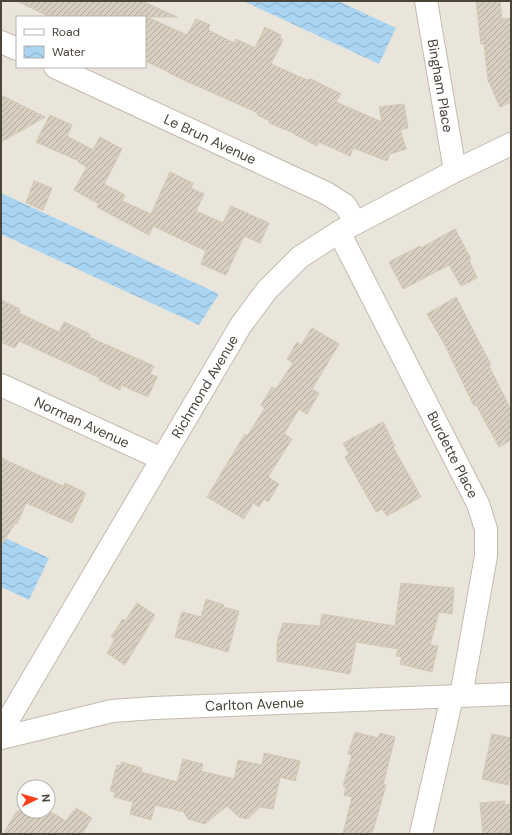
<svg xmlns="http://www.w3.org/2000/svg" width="512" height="835" font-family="'DM Sans',sans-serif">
<defs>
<pattern id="water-waves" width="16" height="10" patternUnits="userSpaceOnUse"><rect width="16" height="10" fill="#a9d4f2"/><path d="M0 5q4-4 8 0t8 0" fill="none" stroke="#8caec5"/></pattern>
<pattern id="building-hatch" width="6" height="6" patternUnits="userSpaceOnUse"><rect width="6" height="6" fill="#d8cfc1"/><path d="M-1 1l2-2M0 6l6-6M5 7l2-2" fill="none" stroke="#b1aa9e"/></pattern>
</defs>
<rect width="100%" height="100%" fill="#f6f3ec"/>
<path fill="#eae5da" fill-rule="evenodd" d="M1 1H511V834H1V587L29 600 1 536ZM17 17H145V67H17ZM24 787H48V811H24Z"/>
<g fill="url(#water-waves)">
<path d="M243 1H338L396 28 379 64Z"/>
<path d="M1 193 219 294 199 325 1 234Z"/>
<path d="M1 536 49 558 29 600 1 587Z"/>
</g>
<g fill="url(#building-hatch)" stroke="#d3c7b4">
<path d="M17 1H142L177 17H147L187 35 196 19 210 25 208 30 234 43 236 39 255 48 265 27 281 35 280 38 283 40 271 64 307 80 311 79 341 94 336 102 382 122 379 107 404 104 408 128 400 130 406 149 390 154 387 161 353 148 350 156 319 142 317 146 294 134V133L269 123 270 121 257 115 258 113 186 81 169 73V72L145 61V17H50Z"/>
<path d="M476 1H500L502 19 511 18V102L500 107 488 80 484 44H481Z"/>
<path d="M1 95 45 117 1 142Z"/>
<path d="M50 115 72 125 67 136 93 150 100 137 122 149 104 184 125 195 122 201 151 214 170 172 193 183 191 188 204 194 196 211 223 223 231 206 269 223 260 243 244 236 226 275 201 264 206 251 153 226 149 235 97 207 99 204 74 190 87 167 78 162 79 161 36 142Z"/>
<path d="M34 181 52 188 43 210 26 203Z"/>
<path d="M455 229 471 259 469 260 477 278 461 286 449 265 403 289 389 262 420 246 421 248Z"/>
<path d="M456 297 491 365 489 366 511 410V440L499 447 479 410 476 405 474 406 445 345 427 314Z"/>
<path d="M1 300 20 309 19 313 59 332 64 322 90 334 89 337 154 366 150 374 157 377 148 397 121 385 120 390 99 380 100 378 19 341 15 348 1 342Z"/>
<path d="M312 328 339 344 312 389 319 393 307 414 299 409 284 434 292 439 268 477 279 484 268 502 264 499 259 507 253 503 244 519 207 497 245 434 247 436 265 408 261 405 272 387 276 389 293 363 287 359 297 342 301 345Z"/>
<path d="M383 422 395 446 393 447 421 497 387 516 382 509 376 512 345 457 349 454 343 443Z"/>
<path d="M1 458 63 486 65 483 86 493 72 523 26 503 17 524 15 523 1 546Z"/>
<path d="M401 583 454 588 452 614 439 612 430 645 438 646 432 672 400 664 402 657 396 656 398 649 356 642 350 674 277 661V642L283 623 320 626 322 614 395 626Z"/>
<path d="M206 599 224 605 223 607 239 611 228 652 175 637 182 612 201 617Z"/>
<path d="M137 603 155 615 125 665 107 653 115 639 111 637 123 619 125 621Z"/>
<path d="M355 732 378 738 380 733 395 737 383 785H386L372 834H343L352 797 344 795 346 787 343 786 352 755 348 754Z"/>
<path d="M492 734 511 738V772L508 785 482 779Z"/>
<path d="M264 753 300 761 295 781 280 777 273 809 260 807 248 819 239 817 227 806 205 824 188 819 184 812 155 805 151 820 130 814 133 802 114 797 115 792 110 791 117 765 121 766V762L142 768 141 772 177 782 183 759 203 764 201 771 234 779 238 760 262 765Z"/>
<path d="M505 801 504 805 511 804V833L483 834 480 803Z"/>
<path d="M76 808 92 818 83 832 86 834H3L17 811H49L66 821 73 811 74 812Z"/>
</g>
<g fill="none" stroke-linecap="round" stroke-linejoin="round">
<defs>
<g id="minor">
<path id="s1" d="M426 1 455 171"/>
<path d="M1 42 17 49"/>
<path id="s2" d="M55 67 326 193 345 205 356 223"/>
<path id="s3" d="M339 232 478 504 486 529V556L461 696"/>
<path id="s4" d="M1 385 162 459"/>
<path id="s5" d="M1 732 241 325 267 290 300 257 339 232 455 171 511 144"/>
<path id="s6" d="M1 738 112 711 154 708 511 694"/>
<path d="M421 834 452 697"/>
</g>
</defs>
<use href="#minor" stroke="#c2bbae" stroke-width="24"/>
<use href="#minor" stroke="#fff" stroke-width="22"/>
</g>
<g text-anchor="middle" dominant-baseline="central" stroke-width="3" stroke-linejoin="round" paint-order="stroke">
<g font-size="14" fill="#4b4439" stroke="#fff">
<text stroke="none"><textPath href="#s1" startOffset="86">Bingham Place</textPath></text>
<text stroke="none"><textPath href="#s2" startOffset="171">Le Brun Avenue</textPath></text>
<text stroke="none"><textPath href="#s5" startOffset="401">Richmond Avenue</textPath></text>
<text stroke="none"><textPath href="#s4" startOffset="89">Norman Avenue</textPath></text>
<text stroke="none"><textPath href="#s3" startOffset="250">Burdette Place</textPath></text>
<text stroke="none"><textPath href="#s6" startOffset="257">Carlton Avenue</textPath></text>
</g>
</g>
<rect width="512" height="835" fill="none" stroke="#4b4439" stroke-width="4"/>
<rect x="16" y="16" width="130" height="52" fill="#ffffff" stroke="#b7b4b0"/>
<rect x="24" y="29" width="20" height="6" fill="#ffffff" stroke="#b7b4b0"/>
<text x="52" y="36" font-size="12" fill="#4b4439">Road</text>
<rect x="24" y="46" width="20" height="12" fill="url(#water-waves)" stroke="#b7b4b0"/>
<text x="52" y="56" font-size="12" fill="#4b4439">Water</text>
<g transform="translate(36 799) rotate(85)"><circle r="19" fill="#ffffff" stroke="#b7b4b0"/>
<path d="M0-3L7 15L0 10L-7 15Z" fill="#fc3f1d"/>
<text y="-6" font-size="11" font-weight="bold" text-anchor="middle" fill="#4b4439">N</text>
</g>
</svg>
